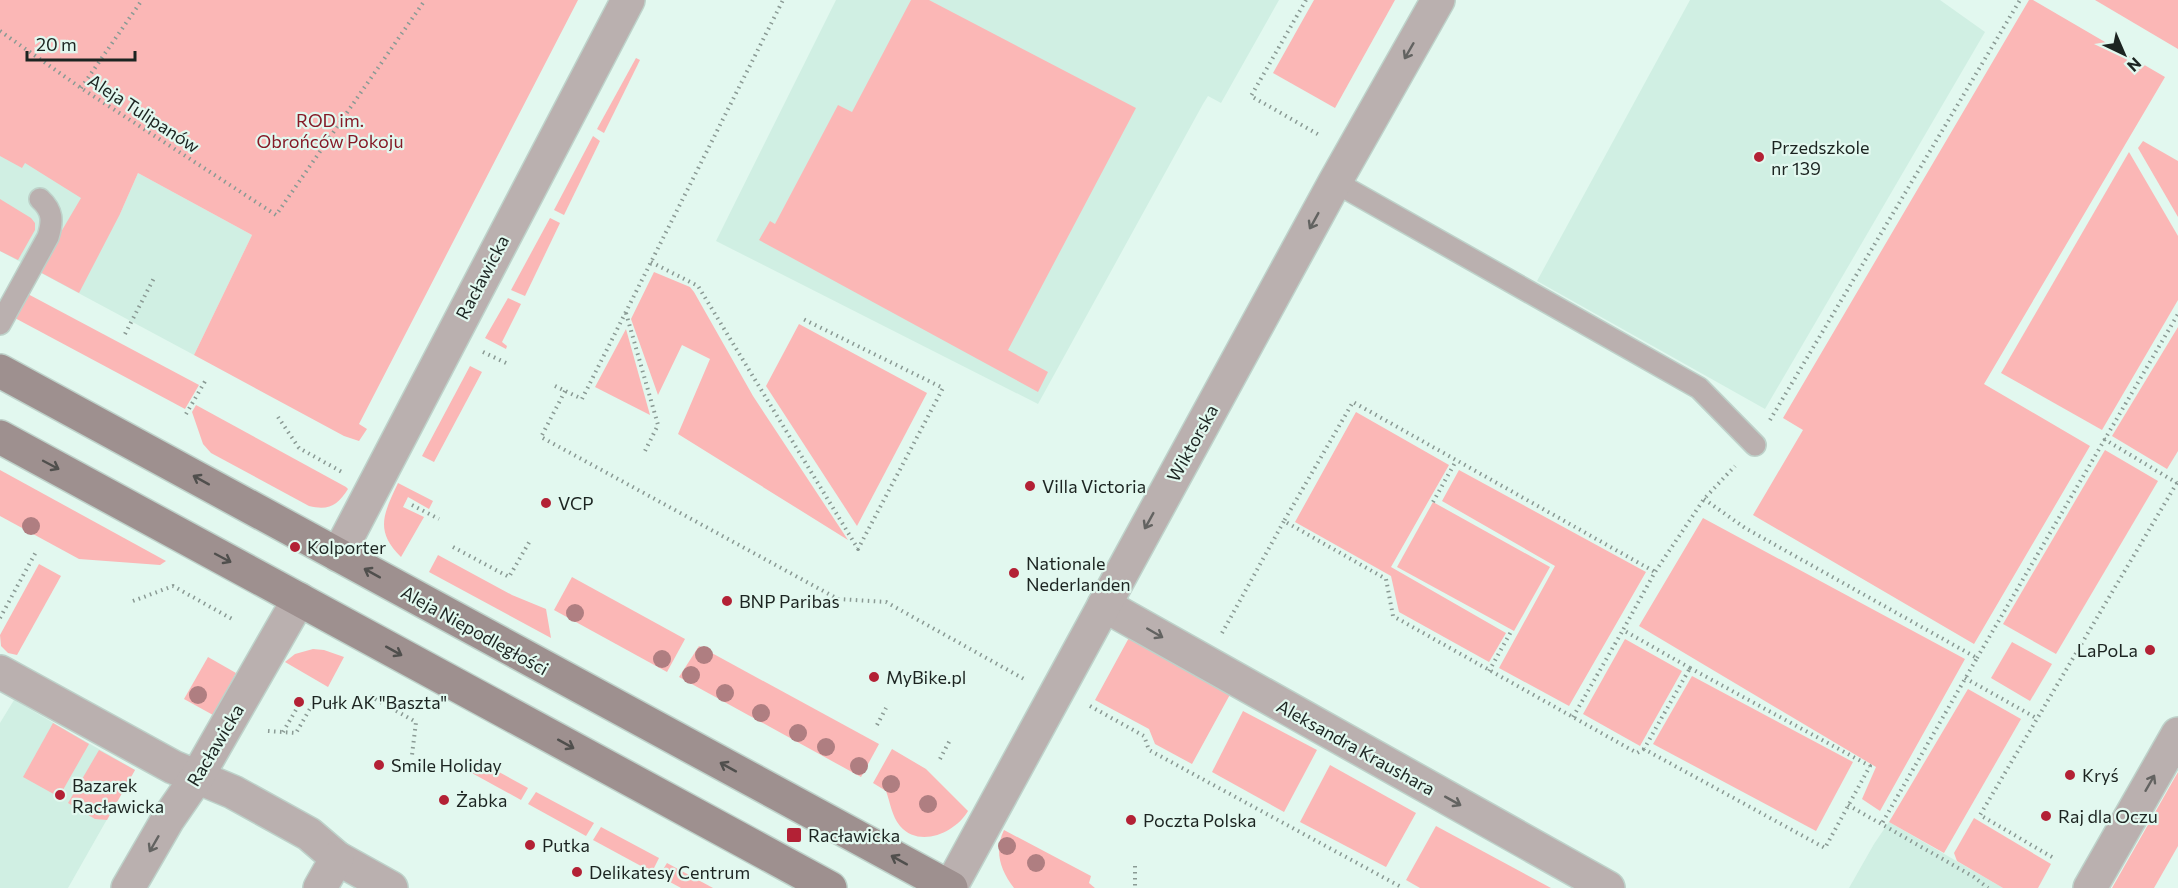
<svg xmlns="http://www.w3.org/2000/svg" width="2178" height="888" font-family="Commissioner,sans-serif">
<rect width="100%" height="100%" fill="#e2f8ef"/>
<g fill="#d0efe3">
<path d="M836 0H1279L1221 103 1208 96 1203 104 1038 404 716 241Z"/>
<path d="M1690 0H1940L1985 32 1765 409 1537 281Z"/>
<path d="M0 136 120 214 138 173 252 235 194 355 0 251Z"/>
<path d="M14 700 135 770 68 888H0V723Z"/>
<path d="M1889 822 2003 888H1849L1874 844Z"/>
</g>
<g fill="#fbb7b6">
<path d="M0 0H578L359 424 367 429 359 441 344 436 194 355 252 235 138 173 120 214 79 293 38 271 81 198 25 163 22 168 0 156Z"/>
<path d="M911 0H929L1136 108 1008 350 1048 372 1038 392 759 240 770 221 775 224 838 105 852 112Z"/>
<path d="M1314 0H1395L1335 108 1273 73Z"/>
<path d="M2029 0H2033L2165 77 1984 384 2090 446 1974 644 1753 515 1803 430 1783 418Z"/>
<path d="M2095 0H2178V49Z"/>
<path d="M636 58 640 60 604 133 597 129Z"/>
<path d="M593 136 600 141 564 215 554 210Z"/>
<path d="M2143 141 2178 161V217L2138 148Z"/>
<path d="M2129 152 2178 236V300L2102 430 2001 373Z"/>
<path d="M0 199 31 218 35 223V230L18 260 0 251Z"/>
<path d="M550 218 560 223 525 296 511 290Z"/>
<path d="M654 272 690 287 694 292 753 396 848 540 678 434 710 359 682 345 658 395 631 319Z"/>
<path d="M26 293 199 385 185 409 13 317Z"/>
<path d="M508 298 521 304 502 342 507 346 506 349 485 338Z"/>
<path d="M799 324 927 393 857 526 766 386Z"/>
<path d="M2178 327V451L2167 469 2112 436Z"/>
<path d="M626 329 650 415 595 387Z"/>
<path d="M470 366 482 372 434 462 422 456Z"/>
<path d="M196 405 346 487 348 489C338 505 329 511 309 506L211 453 203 444 192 412Z"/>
<path d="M1356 412 1449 465 1391 567 1506 633 1489 662 1399 612 1391 576 1295 522Z"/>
<path d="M2105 450 2158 481 2056 654 2003 624Z"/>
<path d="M0 470 166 561 160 565 79 559 0 516Z"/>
<path d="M1459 470 1646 572 1569 706 1499 668 1555 566 1442 501Z"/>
<path d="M398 483 433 501 429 509 408 497 403 507 424 517 401 557C374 531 384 513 398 483Z"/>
<path d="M1433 502 1550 567 1514 631 1397 567Z"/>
<path d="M1703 518 1965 659 1880 811 1862 799 1876 767 1639 626Z"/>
<path d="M438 555 512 595 546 609 551 638 429 572Z"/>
<path d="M39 564 61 576 17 655 8 653 1 646 0 635Z"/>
<path d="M572 577 685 639 667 672 554 610Z"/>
<path d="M1131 634 1233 689 1192 764 1155 744 1149 729 1095 700Z"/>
<path d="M1625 639 1682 671 1640 746 1583 714Z"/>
<path d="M2012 642 2052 664 2030 701 1991 678Z"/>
<path d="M699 646 879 744 861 777 679 677Z"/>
<path d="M313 649 324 650 344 657 328 687 285 662 295 654Z"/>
<path d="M208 657 236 673 213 715 184 699Z"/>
<path d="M1692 676 1853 762 1816 831 1653 744Z"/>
<path d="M1968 689 2021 719 1944 853 1889 822Z"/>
<path d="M1243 711 1317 750 1284 812 1212 772Z"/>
<path d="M53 723 89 744 59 797 23 777Z"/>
<path d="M892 749 926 769 968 811C956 832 920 849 900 826 892 817 890 802 886 791L873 783Z"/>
<path d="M99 750 135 770 107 820 95 819 68 803Z"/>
<path d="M477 760 528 788 521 800 470 772Z"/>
<path d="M1330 765 1416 813 1386 867 1300 822Z"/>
<path d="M2178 772V846L2154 888H2112Z"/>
<path d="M536 792 594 823 586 836 528 804Z"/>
<path d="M1974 818 2051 864 2038 888H2003L1957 861 1954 853Z"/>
<path d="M1436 826 1551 888H1420L1406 880Z"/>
<path d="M601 827 659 858 652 872 593 840Z"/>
<path d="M1004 830 1091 876 1089 883 1095 888H1014C1000 870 994 851 1004 830Z"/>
<path d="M667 863 713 888H681L659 876Z"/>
</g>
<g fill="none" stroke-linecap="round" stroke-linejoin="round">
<defs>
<g id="lane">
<path d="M1335 182 1699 388 1755 445"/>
<path d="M0 324 48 237C53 221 53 211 40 199"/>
</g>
<g id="street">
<path d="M338 555 628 0"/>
<path d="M1104 605 1608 888"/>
<path d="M0 672 173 767 233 792 309 834 337 858 391 888"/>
<path d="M128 888 168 819 197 777 299 599"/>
<path d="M320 888 337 858"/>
<path d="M950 888 1335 182 1438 0"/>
<path d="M2090 888 2178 734"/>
</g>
<g id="secondary">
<path d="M0 371 951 888"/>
<path d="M0 437 830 888"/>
</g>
</defs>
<use href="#lane" stroke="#bed2ca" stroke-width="24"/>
<use href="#street" stroke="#bed2ca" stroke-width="36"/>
<use href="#secondary" stroke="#bed2ca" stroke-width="36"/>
<g stroke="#8a9a94" stroke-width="4" stroke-dasharray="1.5 4.5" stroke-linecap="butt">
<path d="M1306 0 1251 96 1321 136"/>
<path d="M0 31 81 88 276 215 425 0"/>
<path d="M81 88 142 0"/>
<path d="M651 262 698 286 858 549 943 388 801 318"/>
<path d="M626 313 658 425 645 451"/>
<path d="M125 334 154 278"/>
<path d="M483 352 506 363"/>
<path d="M555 386 582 399 783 0"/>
<path d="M565 391 541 437 838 599 886 602 1024 679"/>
<path d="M186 414 207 378"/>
<path d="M278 417 299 448 342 472"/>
<path d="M1770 420 2020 0"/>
<path d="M2104 439 2177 483"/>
<path d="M1704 499 1745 528 1977 658 1881 825"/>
<path d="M1433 502 1456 461"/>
<path d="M412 505 439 519"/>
<path d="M453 547 509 577 531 539"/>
<path d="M133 601 173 586 232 619"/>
<path d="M0 618 37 550"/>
<path d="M1222 633 1284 521"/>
<path d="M1977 658 2178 314"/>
<path d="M1690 668 1623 630 1655 572 1704 499 1735 466"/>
<path d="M1690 668 1870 766 1825 848 1644 749Z"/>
<path d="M1489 671 1512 630"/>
<path d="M1965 678 2038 719"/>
<path d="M370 696 416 722 412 755"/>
<path d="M1090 706 1144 736 1149 750 1403 888"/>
<path d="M1573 717 1623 630"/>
<path d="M877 725 886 708"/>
<path d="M268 731 296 733 315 700"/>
<path d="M283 732 297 708"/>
<path d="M1644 749 1637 753 1393 616 1386 579 1284 521 1353 402 1655 572"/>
<path d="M940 759 950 740"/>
<path d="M1848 805 1974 877 1988 888"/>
<path d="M2052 857 1980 815 2178 481"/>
<path d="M1135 866V888"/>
</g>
<use href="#lane" stroke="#bab0af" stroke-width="21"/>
<use href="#street" stroke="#bab0af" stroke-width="33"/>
<use href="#secondary" stroke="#9e908f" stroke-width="33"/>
</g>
<g fill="#af7e81">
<circle cx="31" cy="526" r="9"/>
<circle cx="575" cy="613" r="9"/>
<circle cx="704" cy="655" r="9"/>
<circle cx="662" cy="659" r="9"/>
<circle cx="691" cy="675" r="9"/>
<circle cx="725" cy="693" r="9"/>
<circle cx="198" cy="695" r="9"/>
<circle cx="761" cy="713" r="9"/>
<circle cx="798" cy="733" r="9"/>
<circle cx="826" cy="747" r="9"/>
<circle cx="859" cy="766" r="9"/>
<circle cx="891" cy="784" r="9"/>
<circle cx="928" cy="804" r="9"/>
<circle cx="1007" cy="846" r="9"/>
<circle cx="1036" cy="863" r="9"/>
</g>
<defs><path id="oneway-shaft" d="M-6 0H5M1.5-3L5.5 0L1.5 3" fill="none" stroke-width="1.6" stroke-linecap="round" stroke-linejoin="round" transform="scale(1.5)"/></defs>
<g stroke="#636361">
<use href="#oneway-shaft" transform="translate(1409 51) rotate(120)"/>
<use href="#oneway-shaft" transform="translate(1314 221) rotate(119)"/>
<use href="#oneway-shaft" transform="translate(1149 521) rotate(119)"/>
<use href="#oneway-shaft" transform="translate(1155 633) rotate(30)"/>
<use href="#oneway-shaft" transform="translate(2150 783) rotate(-60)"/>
<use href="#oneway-shaft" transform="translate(1453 801) rotate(29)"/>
<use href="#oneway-shaft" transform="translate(154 844) rotate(120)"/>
</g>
<g stroke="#504f4d">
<use href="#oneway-shaft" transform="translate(51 465) rotate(28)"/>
<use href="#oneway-shaft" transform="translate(201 480) rotate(-151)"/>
<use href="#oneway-shaft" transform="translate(223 558) rotate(28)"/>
<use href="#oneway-shaft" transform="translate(372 573) rotate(-151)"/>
<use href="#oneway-shaft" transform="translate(394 651) rotate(29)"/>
<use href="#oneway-shaft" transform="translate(566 744) rotate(29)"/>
<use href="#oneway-shaft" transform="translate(728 767) rotate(-151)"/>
<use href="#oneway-shaft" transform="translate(899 860) rotate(-151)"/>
</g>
<g fill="#b32135" stroke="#e2f8ef" stroke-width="2">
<circle cx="1759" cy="157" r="6"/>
<circle cx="1030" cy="486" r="6"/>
<circle cx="546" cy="503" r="6"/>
<circle cx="295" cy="547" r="6"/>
<circle cx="1014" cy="573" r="6"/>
<circle cx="727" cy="601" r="6"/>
<circle cx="2150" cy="650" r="6"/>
<circle cx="874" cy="677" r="6"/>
<circle cx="299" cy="702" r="6"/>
<circle cx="379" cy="765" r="6"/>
<circle cx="2070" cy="775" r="6"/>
<circle cx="60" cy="795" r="6"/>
<circle cx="444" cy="800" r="6"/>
<circle cx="2046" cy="816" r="6"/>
<circle cx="1131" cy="820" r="6"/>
<rect x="786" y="827" width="16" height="16" rx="3"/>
<circle cx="530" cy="845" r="6"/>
<circle cx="577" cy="872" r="6"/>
</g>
<g text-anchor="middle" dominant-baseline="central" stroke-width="4.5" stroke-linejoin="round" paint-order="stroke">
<g font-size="18" fill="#1c2421" stroke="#e2f8ef">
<text transform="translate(144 113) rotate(33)">Aleja Tulipanów</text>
<text transform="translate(482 277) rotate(-62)">Racławicka</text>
<text transform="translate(1192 443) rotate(-61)">Wiktorska</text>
<text transform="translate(475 630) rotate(29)">Aleja Niepodległości</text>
<text transform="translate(215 745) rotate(-59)">Racławicka</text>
<text transform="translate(1356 747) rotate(29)">Aleksandra Kraushara</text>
</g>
<g font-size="18" fill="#851a27" stroke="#e2f8ef">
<text x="330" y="120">ROD im.<tspan x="330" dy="21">Obrońców Pokoju</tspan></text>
</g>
<g font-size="18" fill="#1c2421" stroke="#e2f8ef" text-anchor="start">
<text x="1771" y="147">Przedszkole<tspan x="1771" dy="21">nr 139</tspan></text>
<text x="1042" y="486">Villa Victoria</text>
<text x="558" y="503">VCP</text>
<text x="307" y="547">Kolporter</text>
<text x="1026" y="563">Nationale<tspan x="1026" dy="21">Nederlanden</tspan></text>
<text x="739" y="601">BNP Paribas</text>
<text x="2138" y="650" text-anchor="end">LaPoLa</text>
<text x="886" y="677">MyBike.pl</text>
<text x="311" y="702">Pułk AK "Baszta"</text>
<text x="391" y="765">Smile Holiday</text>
<text x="2082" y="775">Kryś</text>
<text x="72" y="785">Bazarek<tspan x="72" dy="21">Racławicka</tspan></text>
<text x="456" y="800">Żabka</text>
<text x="2058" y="816">Raj dla Oczu</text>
<text x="1143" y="820">Poczta Polska</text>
<text x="808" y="835">Racławicka</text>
<text x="542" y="845">Putka</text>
<text x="589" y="872">Delikatesy Centrum</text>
</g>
</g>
<g transform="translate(2124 54) rotate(136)" stroke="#e2f8ef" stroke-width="4.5" paint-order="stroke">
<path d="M0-4.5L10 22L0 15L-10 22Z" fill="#1c2421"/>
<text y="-9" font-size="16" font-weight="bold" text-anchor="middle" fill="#1c2421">N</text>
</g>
<path d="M27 51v9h108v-9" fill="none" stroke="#1c2421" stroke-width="3"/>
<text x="36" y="51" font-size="18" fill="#1c2421" stroke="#e2f8ef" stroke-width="4.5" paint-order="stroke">20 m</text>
</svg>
